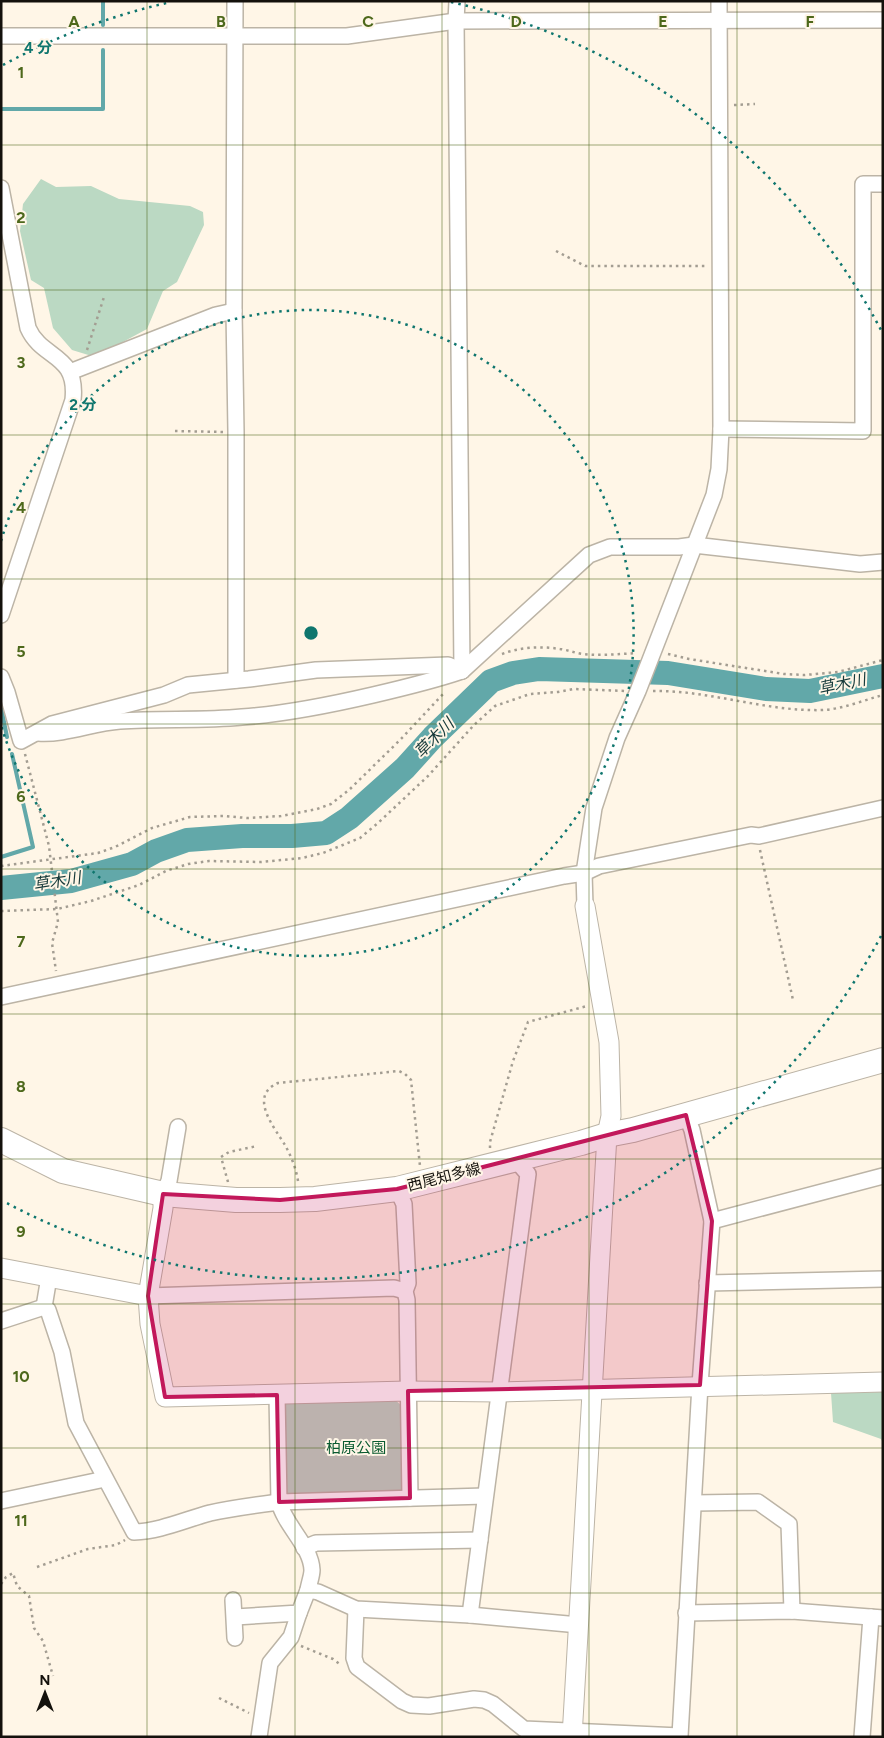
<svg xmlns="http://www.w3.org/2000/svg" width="884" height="1738" font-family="Figtree,'Noto Sans JP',sans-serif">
<rect width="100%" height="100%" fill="#fff6e7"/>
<g fill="#bbd9c3">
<path d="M41 179 56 187 91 186 119 199 190 206 203 212 204 225 177 282 163 291 147 329 95 357 72 350 53 328 44 288 31 280 20 231 23 204Z"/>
<path d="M883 1392V1443L881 1439 833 1422 831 1393Z"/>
<path d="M391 1396 404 1408 410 1498 283 1496 281 1403Z"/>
</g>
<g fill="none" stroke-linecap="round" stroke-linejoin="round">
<g stroke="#62a8a9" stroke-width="4">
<path d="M103 1V25"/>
<path d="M1 109H103V50"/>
<path d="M1 707 7 737"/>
<path d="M1 857 33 847 12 754"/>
</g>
<path stroke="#62a8a9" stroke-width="24" d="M1 888 71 881 132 864 156 851 187 840 242 836H292L326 833 349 818 405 768 433 737 491 681 513 673 539 669 668 673 766 689 810 691 883 676"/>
<defs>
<g id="minor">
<path d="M235 1 234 311 236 432V680"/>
<path d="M457 1 456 21 462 671"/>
<path d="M1 36H347L456 21 883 20"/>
<path d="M1 188 28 328C42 360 78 353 73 400L1 615"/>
<path d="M70 372 216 315 234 311"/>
<path d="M721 429 863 431V184H883"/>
<path d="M1 677 7 692 21 741 52 724 164 695 188 685 249 679 316 670 448 665 462 671"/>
<path d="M38 733C66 735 92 723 120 721 161 718 202 721 242 717 287 714 330 705 373 695 403 688 433 681 462 671L589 555 610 547H679L694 545 860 564 883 562"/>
<path d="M585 906 584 873 594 808 617 738 638 691 714 495 719 469 721 429 719 1"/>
<path d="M1 997 564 876 584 873 599 866 751 835 759 836 883 808"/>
<path d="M397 1189 404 1204 408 1283 405 1291 407 1300 410 1498"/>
<path d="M163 1194 169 1181 178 1127"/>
<path d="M712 1221 883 1176"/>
<path d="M49 1277 44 1307 48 1310 62 1352 76 1423 134 1532C161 1531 184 1520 210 1513 232 1508 256 1505 279 1502 285 1526 311 1546 312 1570 312 1576 309 1583 308 1590L318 1592 356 1609 470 1615 579 1625"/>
<path d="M707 1283 883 1279"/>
<path d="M148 1296 394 1288 405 1291"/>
<path d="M1 1321 44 1307"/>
<path d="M277 1395 279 1502 485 1496"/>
<path d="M1 1501 105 1479"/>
<path d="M694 1503 758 1502 789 1524 792 1611"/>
<path d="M304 1548 316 1543 480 1540"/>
<path d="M233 1600 235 1638"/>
<path d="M356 1609 354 1658 357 1667 402 1701 411 1705 429 1706 474 1699 484 1700 493 1704 524 1729 680 1736 700 1385 712 1221 692 1130 686 1115"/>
<path d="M686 1613 792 1611 883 1618"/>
<path d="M470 1615 528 1174 515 1159"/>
<path d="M235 1617 299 1613 308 1590"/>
<path d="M259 1737 270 1663 291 1637 299 1613"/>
<path d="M862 1737 871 1617"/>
</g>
<g id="tertiary">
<path d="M163 1194V1208L148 1296 150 1324 165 1397 408 1391 499 1392 883 1382"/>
<path d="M1 1268 148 1296"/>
<path d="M572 1737 607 1135 611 1116 609 1042 585 906"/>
</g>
<path id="primary" d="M1 1140 63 1171 163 1194 236 1200H280L315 1199 397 1189 581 1143 607 1135 633 1130 883 1060"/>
</defs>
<use href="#minor" stroke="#bcb4a6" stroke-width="18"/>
<use href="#tertiary" stroke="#bcb4a6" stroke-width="21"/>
<use href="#primary" stroke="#bcb4a6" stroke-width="26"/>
<g stroke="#a39d92" stroke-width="2.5" stroke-dasharray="2.5 4" stroke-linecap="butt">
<path d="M734 105 755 104"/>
<path d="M556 251 585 266H708"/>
<path d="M87 350 104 297"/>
<path d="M175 431 224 432"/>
<path d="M502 654C520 647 541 646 560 649 568 650 575 653 583 654 601 656 619 654 637 653"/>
<path d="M668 654 689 659 784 674 805 675 838 672 883 660"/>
<path d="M653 691C710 690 766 712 823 710 843 709 864 700 883 695"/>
<path d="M25 754 49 846 58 922 52 943 56 971"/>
<path d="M760 850 793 1000"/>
<path d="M1 866 98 853 115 847 152 828 190 817 223 816 247 818 281 816 317 809 331 804 349 790 400 740 445 692"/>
<path d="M1 911 57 909 91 901 139 885 166 871 188 864 209 861 261 862 302 858 323 853 360 838 378 823 428 776 474 725 495 706 530 694 558 692 574 689 625 691"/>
<path d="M490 1148V1142L513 1061 528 1022 587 1006"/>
<path d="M298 1181C296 1168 291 1156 285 1145 274 1127 248 1096 278 1083L399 1071 405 1074 411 1080 420 1166"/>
<path d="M228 1182 221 1157 229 1152 257 1146"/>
<path d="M37 1567 88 1549 116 1545 125 1540"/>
<path d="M1 1584 6 1577 13 1573 17 1586 29 1596 34 1628 43 1641 53 1676"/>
<path d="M301 1646 333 1659 341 1665"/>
<path d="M219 1698 249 1713"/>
</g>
<use href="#minor" stroke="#fff" stroke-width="15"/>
<use href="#tertiary" stroke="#fff" stroke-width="19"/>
<use href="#primary" stroke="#fff" stroke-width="24"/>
</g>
<path fill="#c2185b" fill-opacity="0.2" stroke="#c2185b" stroke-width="4" stroke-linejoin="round" d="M686 1115 712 1221 700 1385 408 1391 410 1498 279 1502 277 1395 165 1397 148 1296 163 1194 280 1200 397 1189Z"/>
<path fill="none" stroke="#4d681b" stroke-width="1" stroke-opacity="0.55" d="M147 1V1737M295 1V1737M442 1V1737M589 1V1737M737 1V1737M1 145H883M1 290H883M1 435H883M1 579H883M1 724H883M1 869H883M1 1014H883M1 1159H883M1 1304H883M1 1448H883M1 1593H883"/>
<g fill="none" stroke="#0f766e" stroke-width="2.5" stroke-dasharray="2.5 5">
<path d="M1 541A323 323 0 1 1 1 725"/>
<path d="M881 936A646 646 0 0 1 3 1201M3 65A646 646 0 0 1 171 2M451 2A646 646 0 0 1 881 330"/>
</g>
<g text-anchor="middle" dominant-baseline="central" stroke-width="4" stroke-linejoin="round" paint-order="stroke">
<g font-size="15" fill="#14110c" stroke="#fff6e7">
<text transform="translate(444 1177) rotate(-14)">西尾知多線</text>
</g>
<g font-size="15" fill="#0a5b31" stroke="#fff6e7">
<text x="356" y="1448">柏原公園</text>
</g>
<g font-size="16" font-style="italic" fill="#173a3a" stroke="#fff6e7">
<text transform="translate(842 684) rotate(-12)">草木川</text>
<text transform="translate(434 738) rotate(-45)">草木川</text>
<text transform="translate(57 881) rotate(-9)">草木川</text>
</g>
</g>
<g font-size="16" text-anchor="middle" font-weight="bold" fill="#4d681b" stroke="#fff6e7" stroke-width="4" stroke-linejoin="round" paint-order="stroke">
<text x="74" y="27">A</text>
<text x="221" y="27">B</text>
<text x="368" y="27">C</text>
<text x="516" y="27">D</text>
<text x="663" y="27">E</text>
<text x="810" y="27">F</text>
<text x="21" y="78">1</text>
<text x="21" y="223">2</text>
<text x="21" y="368">3</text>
<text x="21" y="513">4</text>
<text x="21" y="657">5</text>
<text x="21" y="802">6</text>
<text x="21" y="947">7</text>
<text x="21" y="1092">8</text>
<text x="21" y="1237">9</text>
<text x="21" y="1382">10</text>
<text x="21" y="1526">11</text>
</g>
<circle cx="311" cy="633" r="8" fill="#0f766e" stroke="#fff6e7" stroke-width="2.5"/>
<g font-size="15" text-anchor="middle" font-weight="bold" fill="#0f766e" stroke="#fff6e7" stroke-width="4" stroke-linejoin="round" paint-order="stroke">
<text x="38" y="53">4 分</text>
<text x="83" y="410">2 分</text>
</g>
<rect width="884" height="1738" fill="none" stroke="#14110c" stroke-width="5"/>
<g transform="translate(45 1693)" stroke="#fff6e7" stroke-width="4" paint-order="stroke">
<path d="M0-4L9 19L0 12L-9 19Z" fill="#14110c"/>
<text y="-8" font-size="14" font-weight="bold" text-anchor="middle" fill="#14110c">N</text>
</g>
</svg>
